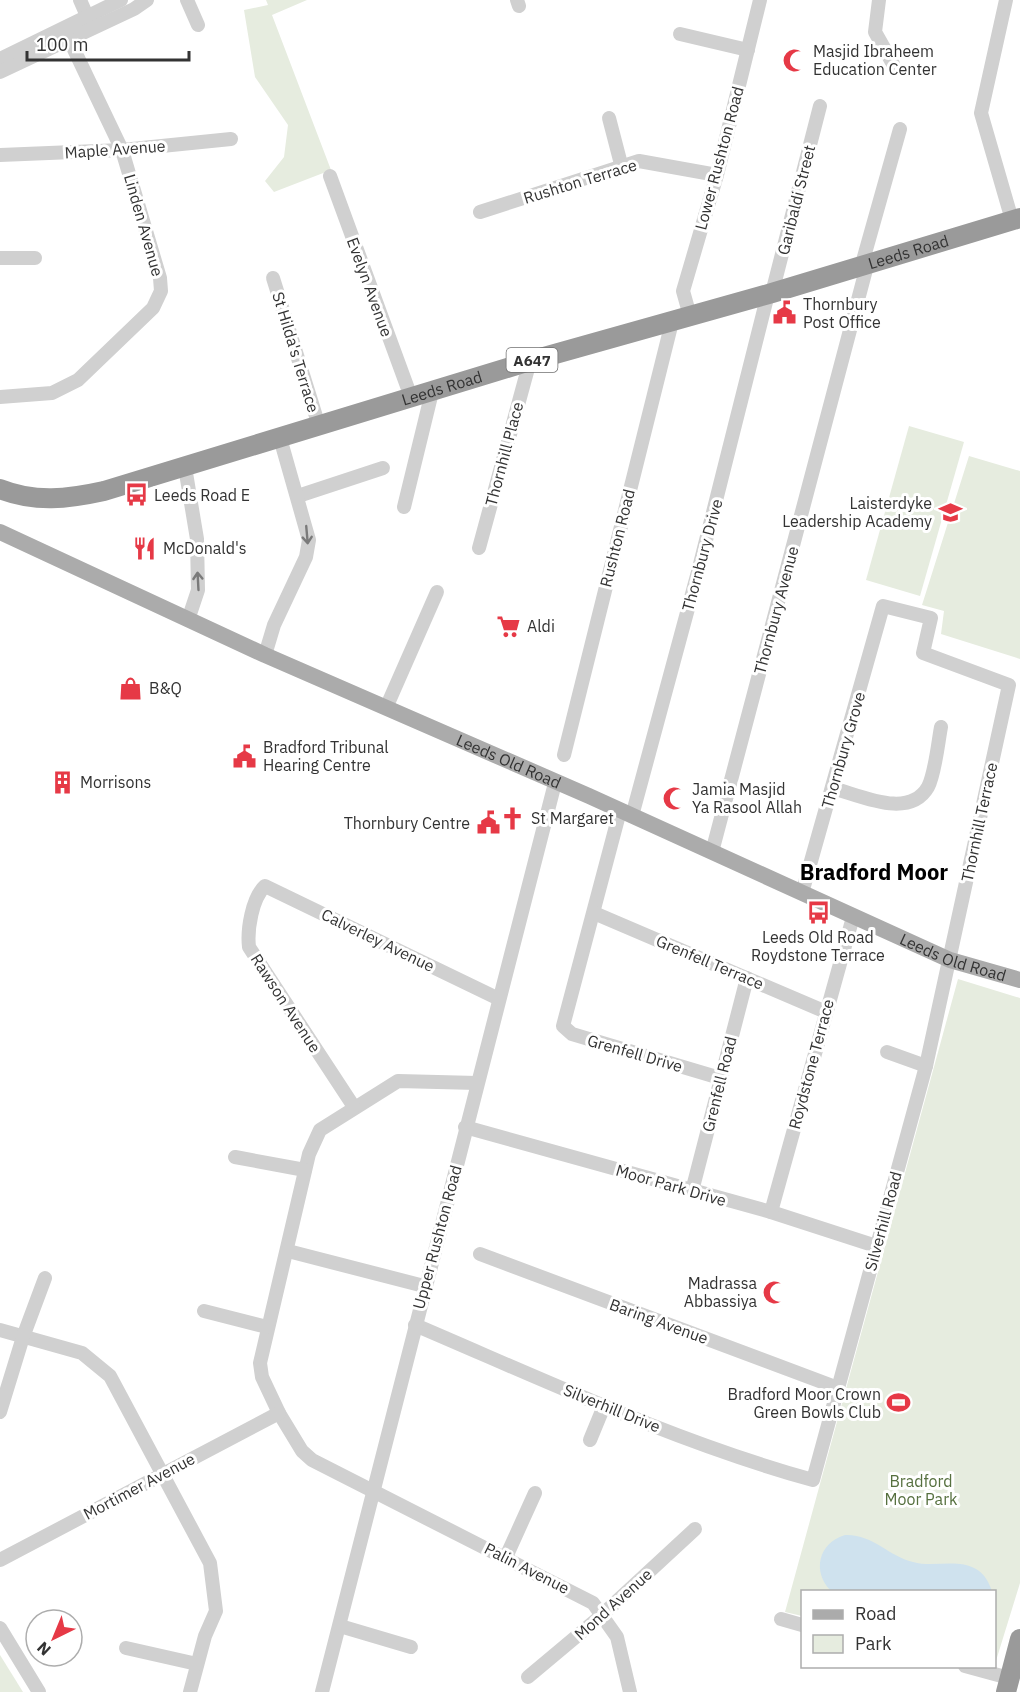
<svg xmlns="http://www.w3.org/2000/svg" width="1020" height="1692" font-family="'IBM Plex Sans',sans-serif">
<rect width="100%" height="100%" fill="#fff"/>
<g fill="#e6ecdf">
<path d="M266 0H307L272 15 331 170 274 192 265 181 284 157 288 125 255 77 244 10 268 5Z"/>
<path d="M909 426 964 442 920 596 866 580Z"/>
<path d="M969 456 1020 471V659L941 634 944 611 922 605Z"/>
<path d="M958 979 1020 998V1583L995 1664 994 1592H802V1616L785 1612Z"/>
<path d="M0 1655 23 1692H0Z"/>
</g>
<path fill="#cfe2ee" d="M845 1535C873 1534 888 1556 913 1562 933 1568 957 1558 976 1569 985 1574 989 1583 992 1591H831C812 1572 818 1543 845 1535Z"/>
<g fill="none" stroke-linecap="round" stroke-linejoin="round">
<g stroke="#d0d0d0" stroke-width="14">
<path d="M80 0 87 16 92 20"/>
<path d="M187 0 198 25"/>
<path d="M517 0 519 6"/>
<path d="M879 0 875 32 893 64"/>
<path d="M1006 0 981 113 1012 220"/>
<path d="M680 34 748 50"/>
<path d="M0 59 121 0"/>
<path d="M0 72 134 9 147 0"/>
<path d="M609 118 622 168"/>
<path d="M0 155 122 150 231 139"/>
<path d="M330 176 411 397"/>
<path d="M480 212 639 161 717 175"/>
<path d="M0 258H35"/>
<path d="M862 264 900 129"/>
<path d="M273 278 319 426"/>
<path d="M772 293 820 106"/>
<path d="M690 316 683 291 717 175 760 0"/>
<path d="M0 397 52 393 78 380 153 308 161 291 160 278 122 150 69 39"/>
<path d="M185 467 197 539 198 590 188 620"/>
<path d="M298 496 383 468"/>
<path d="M404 507 432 392"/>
<path d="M479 548 530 361"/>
<path d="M265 655 274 625 306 557 309 540 280 438"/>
<path d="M386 708 437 592"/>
<path d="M564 755 672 322"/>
<path d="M832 788C860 795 909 820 928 787 935 774 938 743 941 727"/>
<path d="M620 811 563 1026 572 1034 720 1078"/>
<path d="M632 816 699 568 768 294"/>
<path d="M712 852 868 262"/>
<path d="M594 913 826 1012"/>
<path d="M887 1052 926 1066"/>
<path d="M477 1083 398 1081 320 1130 309 1154 260 1363 262 1377 279 1413 302 1451 312 1460 593 1603 617 1637 630 1692"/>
<path d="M354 1107 249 947C247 930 252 898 265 886L499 999"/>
<path d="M465 1127 771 1212 876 1246"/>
<path d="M235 1157 305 1170"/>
<path d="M692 1191 747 978"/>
<path d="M771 1212 853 917"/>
<path d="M288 1251 424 1286"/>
<path d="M480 1254 838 1388"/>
<path d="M204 1311 267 1327"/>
<path d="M415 1325C544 1380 678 1443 813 1480L926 1066 1009 685 923 653 931 618 883 606 802 893"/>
<path d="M0 1330 82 1353 110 1376 210 1563 216 1611 205 1636 190 1692"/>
<path d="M0 1412 23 1337 45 1278"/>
<path d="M590 1440 604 1406"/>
<path d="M506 1557 535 1493"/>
<path d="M0 1560 279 1413"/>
<path d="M781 1619 802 1625"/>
<path d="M340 1626 411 1647"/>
<path d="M0 1628 39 1692"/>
<path d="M126 1648 197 1664"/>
<path d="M965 1666 1009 1678"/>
<path d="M528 1677 602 1615 695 1529"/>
<path d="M322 1692 555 783"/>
</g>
<path stroke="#ababab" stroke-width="16" id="s1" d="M0 532 265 655 589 796 950 960 1020 980"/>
<g stroke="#9a9a9a" stroke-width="20">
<path id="s2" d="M0 489C35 503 68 499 104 491L530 361 772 293 1020 218"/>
<path d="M1006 1692 1020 1639"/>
</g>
</g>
<defs><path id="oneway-shaft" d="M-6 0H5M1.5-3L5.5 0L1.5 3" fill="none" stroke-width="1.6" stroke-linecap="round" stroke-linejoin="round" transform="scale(1.5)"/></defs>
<g stroke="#7a7a7a">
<use href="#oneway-shaft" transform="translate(307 535) rotate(85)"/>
<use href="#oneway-shaft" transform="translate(198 581) rotate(-93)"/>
</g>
<defs>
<symbol id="mosque-bare" viewBox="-9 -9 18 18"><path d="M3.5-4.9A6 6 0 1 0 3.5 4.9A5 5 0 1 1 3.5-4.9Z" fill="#e63946" stroke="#fff" stroke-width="2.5" paint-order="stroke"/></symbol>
<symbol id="civic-bare" viewBox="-9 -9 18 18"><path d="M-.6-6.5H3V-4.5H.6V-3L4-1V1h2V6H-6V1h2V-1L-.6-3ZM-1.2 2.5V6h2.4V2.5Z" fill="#e63946" stroke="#fff" stroke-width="2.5" paint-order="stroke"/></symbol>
<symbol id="bus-bare" viewBox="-9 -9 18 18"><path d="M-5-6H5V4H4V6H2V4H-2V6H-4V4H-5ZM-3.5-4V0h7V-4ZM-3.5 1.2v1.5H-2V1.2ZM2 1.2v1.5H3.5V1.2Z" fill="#e63946" stroke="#fff" stroke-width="2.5" paint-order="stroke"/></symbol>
<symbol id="school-bare" viewBox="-9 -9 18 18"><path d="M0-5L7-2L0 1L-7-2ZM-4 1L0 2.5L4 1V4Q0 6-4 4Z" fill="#e63946" stroke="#fff" stroke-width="2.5" paint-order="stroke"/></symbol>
<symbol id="restaurant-bare" viewBox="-9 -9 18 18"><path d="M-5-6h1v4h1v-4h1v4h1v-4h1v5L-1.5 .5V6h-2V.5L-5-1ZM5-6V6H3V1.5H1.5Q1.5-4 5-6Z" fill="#e63946" stroke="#fff" stroke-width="2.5" paint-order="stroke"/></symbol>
<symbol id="supermarket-bare" viewBox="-9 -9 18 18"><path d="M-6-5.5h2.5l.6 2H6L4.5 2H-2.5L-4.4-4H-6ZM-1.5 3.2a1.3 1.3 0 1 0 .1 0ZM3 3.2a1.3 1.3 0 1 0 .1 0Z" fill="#e63946" stroke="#fff" stroke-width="2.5" paint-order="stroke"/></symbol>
<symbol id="shop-bare" viewBox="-9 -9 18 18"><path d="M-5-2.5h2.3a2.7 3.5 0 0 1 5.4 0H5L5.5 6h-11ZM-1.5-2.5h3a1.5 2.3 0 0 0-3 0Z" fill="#e63946" stroke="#fff" stroke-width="2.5" paint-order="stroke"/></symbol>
<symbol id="building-bare" viewBox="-9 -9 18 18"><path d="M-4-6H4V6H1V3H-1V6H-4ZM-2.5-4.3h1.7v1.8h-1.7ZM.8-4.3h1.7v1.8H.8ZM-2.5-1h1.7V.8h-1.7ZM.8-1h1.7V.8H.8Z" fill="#e63946" stroke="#fff" stroke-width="2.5" paint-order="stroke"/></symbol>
<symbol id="church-bare" viewBox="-9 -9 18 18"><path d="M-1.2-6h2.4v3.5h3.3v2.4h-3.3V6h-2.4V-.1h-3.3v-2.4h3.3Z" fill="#e63946" stroke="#fff" stroke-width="2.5" paint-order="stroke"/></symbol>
<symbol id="stadium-bare" viewBox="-9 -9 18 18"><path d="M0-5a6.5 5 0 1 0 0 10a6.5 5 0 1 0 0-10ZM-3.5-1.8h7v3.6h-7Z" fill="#e63946" stroke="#fff" stroke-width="2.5" paint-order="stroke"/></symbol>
</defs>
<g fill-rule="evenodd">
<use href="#mosque-bare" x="778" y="44" width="33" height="33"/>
<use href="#civic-bare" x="768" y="296" width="33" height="33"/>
<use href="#bus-bare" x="120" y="478" width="33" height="33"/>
<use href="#school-bare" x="934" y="496" width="33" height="33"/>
<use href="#restaurant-bare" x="128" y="532" width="33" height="33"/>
<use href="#supermarket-bare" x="492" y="610" width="33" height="33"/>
<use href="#shop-bare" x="114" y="672" width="33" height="33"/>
<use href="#civic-bare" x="228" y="740" width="33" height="33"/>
<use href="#building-bare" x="46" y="766" width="33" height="33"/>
<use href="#mosque-bare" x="658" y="782" width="33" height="33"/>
<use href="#church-bare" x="496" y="802" width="33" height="33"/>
<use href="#civic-bare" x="472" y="806" width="33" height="33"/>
<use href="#bus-bare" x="802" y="896" width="33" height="33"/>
<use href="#mosque-bare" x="758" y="1276" width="33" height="33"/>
<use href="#stadium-bare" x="882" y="1386" width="33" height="33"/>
</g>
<g text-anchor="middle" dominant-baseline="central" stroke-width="6" stroke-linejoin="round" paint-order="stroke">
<rect fill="#fff" stroke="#707070" stroke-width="1.5" x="506.5" y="348" width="51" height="24" rx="4.5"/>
<g font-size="15" font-weight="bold" fill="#333">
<text x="532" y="360">A647</text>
</g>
<g font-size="16" fill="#333" stroke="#fff" text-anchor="start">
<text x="813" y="51">Masjid Ibraheem<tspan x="813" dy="18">Education Center</tspan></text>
<text x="803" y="304">Thornbury<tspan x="803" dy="18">Post Office</tspan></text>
<text x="154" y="495">Leeds Road E</text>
<text x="932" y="503" text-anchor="end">Laisterdyke<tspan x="932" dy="18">Leadership Academy</tspan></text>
<text x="163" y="548">McDonald's</text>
<text x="527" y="626">Aldi</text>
<text x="149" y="688">B&amp;Q</text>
<text x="263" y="747">Bradford Tribunal<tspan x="263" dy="18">Hearing Centre</tspan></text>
<text x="80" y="782">Morrisons</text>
<text x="692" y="789">Jamia Masjid<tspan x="692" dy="18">Ya Rasool Allah</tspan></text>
<text x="531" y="818">St Margaret</text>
<text x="470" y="823" text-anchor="end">Thornbury Centre</text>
<text x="818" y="937" text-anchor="middle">Leeds Old Road<tspan x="818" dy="18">Roydstone Terrace</tspan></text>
<text x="757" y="1283" text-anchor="end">Madrassa<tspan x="757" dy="18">Abbassiya</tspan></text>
<text x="881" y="1394" text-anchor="end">Bradford Moor Crown<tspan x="881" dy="18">Green Bowls Club</tspan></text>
</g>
<g font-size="16" fill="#333" stroke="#fff">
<text transform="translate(115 149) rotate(-4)">Maple Avenue</text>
<text transform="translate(719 158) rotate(-75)">Lower Rushton Road</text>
<text transform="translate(580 181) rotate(-17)">Rushton Terrace</text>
<text transform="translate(796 200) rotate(-76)">Garibaldi Street</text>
<text transform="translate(144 225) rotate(74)">Linden Avenue</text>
<text stroke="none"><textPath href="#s2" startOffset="945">Leeds Road</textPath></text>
<text transform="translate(370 287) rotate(70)">Evelyn Avenue</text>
<text transform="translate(296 352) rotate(73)">St Hilda's Terrace</text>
<text stroke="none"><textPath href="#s2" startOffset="459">Leeds Road</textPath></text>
<text transform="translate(504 454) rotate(-75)">Thornhill Place</text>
<text transform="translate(617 538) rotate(-76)">Rushton Road</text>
<text transform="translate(702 555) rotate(-75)">Thornbury Drive</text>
<text transform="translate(776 610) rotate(-75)">Thornbury Avenue</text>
<text transform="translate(843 750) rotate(-74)">Thornbury Grove</text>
<text stroke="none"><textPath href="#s1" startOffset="558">Leeds Old Road</textPath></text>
<text transform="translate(979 822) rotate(-78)">Thornhill Terrace</text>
<text transform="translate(378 940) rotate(26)">Calverley Avenue</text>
<text stroke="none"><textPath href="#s1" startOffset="1044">Leeds Old Road</textPath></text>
<text transform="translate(710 962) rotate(23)">Grenfell Terrace</text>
<text transform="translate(286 1003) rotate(57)">Rawson Avenue</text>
<text transform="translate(635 1053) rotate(16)">Grenfell Drive</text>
<text transform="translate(811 1064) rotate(-75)">Roydstone Terrace</text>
<text transform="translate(719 1084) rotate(-76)">Grenfell Road</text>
<text transform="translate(671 1185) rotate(16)">Moor Park Drive</text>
<text transform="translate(883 1221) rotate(-75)">Silverhill Road</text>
<text transform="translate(437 1237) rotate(-75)">Upper Rushton Road</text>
<text transform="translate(659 1321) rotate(20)">Baring Avenue</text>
<text transform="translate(612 1408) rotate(22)">Silverhill Drive</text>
<text transform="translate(139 1486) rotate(-28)">Mortimer Avenue</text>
<text transform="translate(527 1568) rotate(27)">Palin Avenue</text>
<text transform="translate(613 1604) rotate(-42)">Mond Avenue</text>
</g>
<g font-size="16" fill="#56703f" stroke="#fff">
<text x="921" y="1481">Bradford<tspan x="921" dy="18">Moor Park</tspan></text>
</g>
<g font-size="22" font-weight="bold" fill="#000" stroke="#fff">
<text x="874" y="871">Bradford Moor</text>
</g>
</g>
<rect x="801" y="1590" width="195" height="78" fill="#ffffff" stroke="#adadad" stroke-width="1.5"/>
<rect x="813" y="1610" width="30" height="9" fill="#ababab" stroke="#adadad" stroke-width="1.5"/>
<text x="855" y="1620" font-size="18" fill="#333333">Road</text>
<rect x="813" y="1635" width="30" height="18" fill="#e6ecdf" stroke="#adadad" stroke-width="1.5"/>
<text x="855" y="1650" font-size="18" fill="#333333">Park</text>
<g transform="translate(54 1638) rotate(223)"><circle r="28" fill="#ffffff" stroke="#adadad" stroke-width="1.5"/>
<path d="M0-4.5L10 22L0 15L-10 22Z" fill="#e63946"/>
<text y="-9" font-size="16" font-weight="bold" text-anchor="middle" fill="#333333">N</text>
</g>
<path d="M27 51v9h162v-9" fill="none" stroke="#333333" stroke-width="3"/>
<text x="36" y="51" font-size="18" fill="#333333" stroke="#ffffff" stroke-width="4.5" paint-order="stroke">100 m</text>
</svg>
